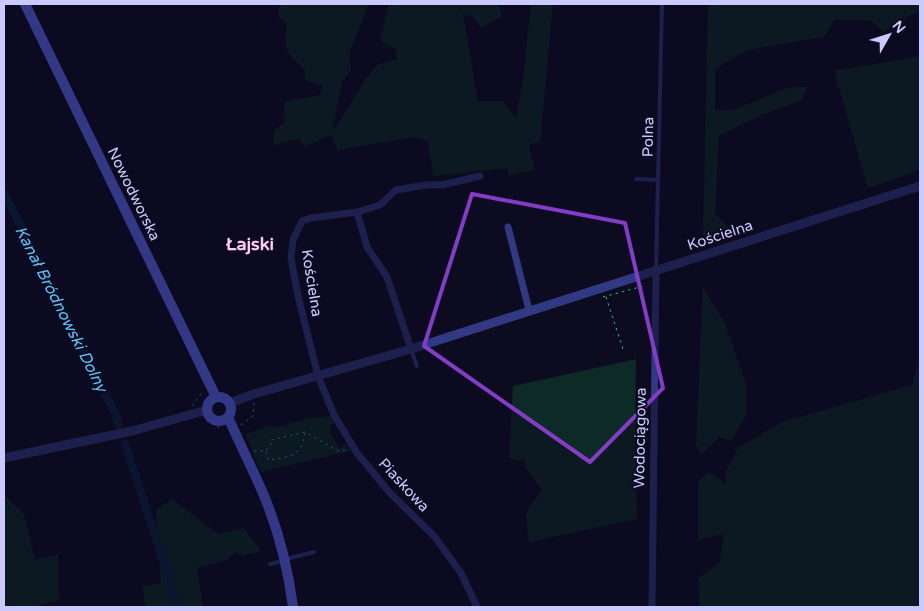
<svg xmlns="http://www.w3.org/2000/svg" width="924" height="611" font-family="'Varela Round',sans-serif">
<rect width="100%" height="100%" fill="#0c0b20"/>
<g fill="#0d2a26">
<path d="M280 4H369L349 54 351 71 342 82 332 133 367 77 377 65 397 59 396 50 380 40 389 4H498L502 16 481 28 473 17 463 14 478 101H503L516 118 523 80 531 4H553L540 142 529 144 535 170 508 175V168L434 176 427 141 414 137 338 150 331 135 305 146 298 139 273 145 274 131 284 123 285 102 320 95 323 86 305 80V70C286 53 283 50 287 24L278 16Z"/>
<path d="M708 4H920V12L914 13 884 32 871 21 835 19 824 37 748 50 715 69V110H733L790 87H807L802 100 754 118 719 136 715 213 733 232 703 235Z"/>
<path d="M920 56V170L868 188 834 71Z"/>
<path d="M703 287 724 322 747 386 746 415 731 441 719 437 702 454 696 445Z"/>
<path d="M920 356V607H700L698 579 720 562 724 534 698 540V481L709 472 726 484V471L738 448 782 422 912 385Z"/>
<path d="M636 359 635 439 637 519 529 542 526 516 529 507 542 490 526 468 525 459 516 461 509 457 513 386Z"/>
<path d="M331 416 334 421 329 429 339 449 346 444 350 451 261 472 245 434 269 426 277 427 310 418Z"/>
<path d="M4 495 24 514 35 560 58 554 59 600 32 607H4Z"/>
<path d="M172 499 218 534 244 528 261 551 242 556 235 552 227 560 197 568 203 607H146L142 586 161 583 156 510Z"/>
</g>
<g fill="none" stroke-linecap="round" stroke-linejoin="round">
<g stroke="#072443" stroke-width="8">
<path d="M4 193 115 413 119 425"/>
<path d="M125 444 168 575 177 607"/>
</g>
<g stroke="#23b99e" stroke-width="1" stroke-dasharray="2.5 4" stroke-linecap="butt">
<path d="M603 297 647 285"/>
<path d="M606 297 623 349"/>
<path d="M194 406 193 404 203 391"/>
<path d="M206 420 223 430"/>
<path d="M241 425 253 416 254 403"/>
<path d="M271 440 305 432 338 451 346 450"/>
<path d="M266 450 275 440"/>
<path d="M254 451H265"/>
<path d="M266 451 268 460C288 457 302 457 305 433"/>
</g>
<g stroke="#323983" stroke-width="4">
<path d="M636 179 658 180"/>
<path d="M656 269 662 4"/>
<path d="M411 349 417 366"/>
<path d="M286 559 314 552"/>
<path d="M270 564 284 561"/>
</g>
<g stroke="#323983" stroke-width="7">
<path d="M357 212 367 247 387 277 411 349"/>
<path d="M508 227 529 310"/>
<path d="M477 607 461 573 434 536 390 493 357 453 334 415 318 376 298 296 291 258 293 240 302 221 311 218 357 212 380 205 396 190 426 185H442L480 176"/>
<path d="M652 607 656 270"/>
</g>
<g stroke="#323983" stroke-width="9">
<path d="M230 403 254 394 411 349 920 186"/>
<path d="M4 458 132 431 207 410"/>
</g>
<g stroke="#6170ff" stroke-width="10">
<path d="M25 4 216 397"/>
<circle cx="219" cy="409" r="12"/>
<path d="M228 417C239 442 251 466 262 491 278 528 288 568 293 607"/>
</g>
</g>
<path d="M0 0H924V611H0ZM472 194 625 223 663 388 590 462 424 346Z" fill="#0c0b20" fill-opacity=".55" fill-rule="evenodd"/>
<path fill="none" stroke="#833cc5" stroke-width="4" stroke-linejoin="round" d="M472 194 625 223 663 388 590 462 424 346Z"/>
<g text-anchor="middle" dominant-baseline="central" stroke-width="4" stroke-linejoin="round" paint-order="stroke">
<g font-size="15" fill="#cacaff" stroke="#0c0b20">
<text transform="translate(648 137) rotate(-89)">Polna</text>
<text transform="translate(134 194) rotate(64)">Nowodworska</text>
<text transform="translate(720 235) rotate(-18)">Kościelna</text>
<text transform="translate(312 283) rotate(81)">Kościelna</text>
<text transform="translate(640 438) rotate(-89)">Wodociągowa</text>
<text transform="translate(404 485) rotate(47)">Piaskowa</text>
</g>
<g font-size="16" font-style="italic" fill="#58c6ff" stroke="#0c0b20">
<text transform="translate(61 309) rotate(63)">Kanał Bródnowski Dolny</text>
</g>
<g font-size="18" font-weight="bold" fill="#ffccf3" stroke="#0c0b20">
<text x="250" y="244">Łajski</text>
</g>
</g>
<rect width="924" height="611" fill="none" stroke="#cacaff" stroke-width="10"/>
<g transform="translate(889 35) rotate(51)" stroke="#0c0b20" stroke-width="4" paint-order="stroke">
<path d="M0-4L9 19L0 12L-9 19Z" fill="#cacaff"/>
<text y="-8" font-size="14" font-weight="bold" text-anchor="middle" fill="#cacaff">N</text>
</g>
</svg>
